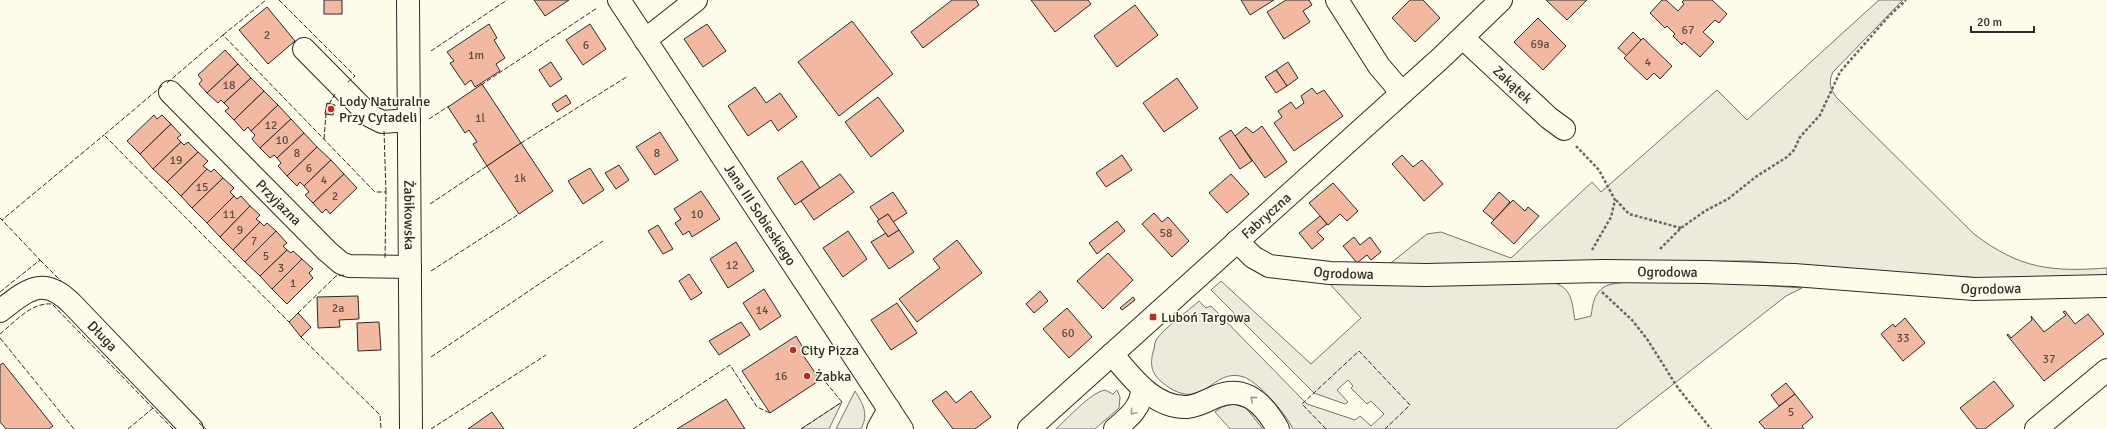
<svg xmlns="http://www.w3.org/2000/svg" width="2107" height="429" font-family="Signika,sans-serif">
<rect width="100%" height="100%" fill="#fdfbea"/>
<g fill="#ecebdb" stroke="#74746e">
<path d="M1879 0H1903L1833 72C1828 82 1830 89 1837 98L1974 234C2020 269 2051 272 2107 268V275L1985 278 1885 272 1751 261 1543 262 1387 266 1427 234 1441 232 1511 258 1592 182 1601 192 1717 90 1747 120Z"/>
<path d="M1221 281 1311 364 1361 318 1329 283H1555C1573 289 1572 305 1575 320L1591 316C1593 304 1593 295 1604 287 1623 274 1771 286 1802 288L1786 296 1616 429H1293C1286 414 1256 378 1240 376 1220 372 1211 390 1194 394 1183 396 1171 390 1163 383 1151 374 1150 364 1153 352 1155 348 1154 344 1156 340 1163 329 1188 311 1199 301L1206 308 1211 306 1307 404 1355 420 1360 416 1371 426 1384 414 1371 401 1367 404 1351 388 1353 386 1348 380 1337 390 1348 402 1345 404 1314 393 1211 290Z"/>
<path d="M1105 390 1113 394 1117 390 1120 397 1119 408 1095 429H1056C1068 418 1090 393 1105 390Z"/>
<path d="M855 391C863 404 869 414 861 429H836Z"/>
<path d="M842 402 829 429H801Z"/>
<path d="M1233 404 1246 408 1263 429H1230L1215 412 1222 407Z"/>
</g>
<g fill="#f2b8a0" stroke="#2b2b2b">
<rect x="324" y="0" width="18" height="14"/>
<path d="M534 0H569L545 16Z"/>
<path d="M952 0H976L979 5 923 48 911 32Z"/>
<path d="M1031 0H1088L1091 4 1055 32Z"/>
<path d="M1241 0H1274L1250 15Z"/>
<path d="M1286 0H1309L1312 5 1303 11 1310 22 1284 39 1267 12Z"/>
<path d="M1410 0H1423L1440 18 1415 42 1392 18Z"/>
<path d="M1546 0H1587L1567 20Z"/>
<path d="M1662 0H1666L1678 11 1684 4 1682 2 1684 0H1712L1727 14 1719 23 1715 20 1703 32 1714 42 1700 57 1684 42 1682 45 1673 36 1675 34 1667 26 1665 28 1650 13Z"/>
<path d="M1135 5 1158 35 1117 67 1094 36Z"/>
<path d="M267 7 295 41 268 64 239 30Z"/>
<path d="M1538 18 1566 46 1543 70 1514 42Z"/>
<path d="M852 21 893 74 839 116 798 62Z"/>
<path d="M489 24 497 38 494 40 505 58 496 64 500 71 475 87 471 80 465 85 450 63 454 61 447 52Z"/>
<path d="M590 24 606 49 583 65 566 40Z"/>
<path d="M707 24 726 51 703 67 684 39Z"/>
<path d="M1633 32 1641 40 1627 56 1618 48Z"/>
<path d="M1643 38 1672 66 1660 79 1654 73 1647 80 1624 58Z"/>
<path d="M225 50 238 64 207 93 199 84 202 80 198 75Z"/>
<path d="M551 62 562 79 550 87 539 70Z"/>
<path d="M1288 62 1298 78 1287 86 1276 70Z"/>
<path d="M238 64 251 78 224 103 221 100 218 103 207 93Z"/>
<path d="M1276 70 1287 86 1276 93 1265 77Z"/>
<path d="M251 78 264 91 234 120 225 111 229 108 224 103Z"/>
<path d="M1177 78 1198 108 1164 132 1143 103Z"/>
<path d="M482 84 521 143 487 166 473 144 477 142 469 130 465 133 448 107Z"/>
<path d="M755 87 766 103 780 93 797 117 778 131 771 120 748 136 728 106Z"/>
<path d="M1312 88 1317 94 1324 90 1343 116 1294 151 1274 123 1282 117 1278 111 1291 102 1296 109 1304 103 1301 96Z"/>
<path d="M264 91 278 105 251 131 248 127 244 131 234 120Z"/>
<path d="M566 95 571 103 557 112 552 104Z"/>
<path d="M878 97 904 131 871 157 845 122Z"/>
<path d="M327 103 335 105 333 115 325 114Z"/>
<path d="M278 105 291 119 260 148 252 139 255 135 251 131Z"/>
<path d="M154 115 157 119 162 115 171 124 140 154 127 141Z"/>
<path d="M291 119 304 133 277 158 274 155 270 158 260 148Z"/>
<path d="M171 124 181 135 177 138 181 142 153 169 140 154Z"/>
<path d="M1262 126 1287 162 1265 178 1235 136 1246 127 1253 133Z"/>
<path d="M1231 130 1252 161 1240 169 1219 138Z"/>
<path d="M660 132 678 160 655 175 636 147Z"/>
<path d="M304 133 317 147 287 176 278 166 281 163 277 158Z"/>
<path d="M181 142 184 145 188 142 198 152 167 182 153 169Z"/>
<path d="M521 143 553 191 519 214 487 166Z"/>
<path d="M317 147 331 160 304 186 300 182 297 186 287 176Z"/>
<path d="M198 152 208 161 203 166 207 169 181 196 167 182Z"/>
<path d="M1122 155 1132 170 1106 187 1096 173Z"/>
<path d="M1402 155 1413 167 1422 160 1443 184 1424 201 1392 164Z"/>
<path d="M331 160 344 174 313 203 305 195 309 192 304 186Z"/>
<path d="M802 161 820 188 795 205 777 178Z"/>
<path d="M619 165 629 180 616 189 605 173Z"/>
<path d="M590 168 604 190 583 204 568 181Z"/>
<path d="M207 169 211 172 214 169 223 178 192 208 181 196Z"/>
<path d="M344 174 357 188 330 214 326 209 322 213 313 203Z"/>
<path d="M840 174 854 192 814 220 801 201Z"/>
<path d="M1231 174 1249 194 1227 213 1209 193Z"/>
<path d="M223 178 234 188 230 192 234 196 207 223 192 208Z"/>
<path d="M1333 183 1358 211 1347 221 1340 214 1328 225 1309 203Z"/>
<path d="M701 191 720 219 692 237 689 231 683 235 675 223 681 219 674 209Z"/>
<path d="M893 192 907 213 893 222 888 214 879 220 870 207Z"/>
<path d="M1499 192 1510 202 1494 220 1483 211Z"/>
<path d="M234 196 237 199 241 196 250 206 220 237 207 223Z"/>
<path d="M1513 200 1525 211 1528 207 1539 216 1514 244 1491 223Z"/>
<path d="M250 206 260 215 256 219 260 222 233 250 220 237Z"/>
<path d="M1154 213 1162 222 1168 217 1189 241 1172 257 1142 224Z"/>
<path d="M888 214 899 230 888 237 877 221Z"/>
<path d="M1320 216 1327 224 1317 232 1324 239 1312 249 1299 233Z"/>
<path d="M1117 221 1125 231 1097 254 1089 243Z"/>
<path d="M260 222 264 226 267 223 276 231 245 262 233 250Z"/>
<path d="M658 225 673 249 663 254 648 231Z"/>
<path d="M899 230 914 252 889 269 871 242 886 233 888 237Z"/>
<path d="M276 231 287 243 283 246 287 250 260 276 245 262Z"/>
<path d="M848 231 867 259 843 277 823 248Z"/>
<path d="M1354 237 1360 245 1370 237 1381 252 1371 260 1367 255 1357 263 1343 246Z"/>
<path d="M957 240 982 273 917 322 899 299 940 268 933 259Z"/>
<path d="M736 242 754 271 728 288 710 259Z"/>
<path d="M287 250 291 253 293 251 302 259 272 289 260 276Z"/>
<path d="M1108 253 1133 280 1103 309 1077 281Z"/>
<path d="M302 259 313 269 309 273 313 278 287 304 272 289Z"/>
<path d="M689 274 702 293 691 300 679 281Z"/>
<path d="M764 289 781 316 760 330 743 303Z"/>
<path d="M1040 291 1048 301 1034 313 1026 304Z"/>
<path d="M358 296 359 319 339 320 340 327 318 328 317 297Z"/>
<path d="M1133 297 1135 300 1122 310 1120 308Z"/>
<path d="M897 303 917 333 891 350 871 320Z"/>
<path d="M1067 308 1092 337 1069 358 1043 329Z"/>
<path d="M2065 311 2075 324 2088 314 2104 334 2044 381 2007 335 2008 334 2011 338 2032 320 2031 316 2044 332 2066 315 2063 312Z"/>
<path d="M298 313 311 327 301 337 289 322Z"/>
<path d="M1905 318 1925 343 1903 361 1881 334 1893 324 1895 327Z"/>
<path d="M379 322 381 350 358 351 357 323Z"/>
<path d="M741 322 750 335 719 355 709 341Z"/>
<path d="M796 336 806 353 803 355 820 380 770 413 742 371Z"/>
<path d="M3 363 53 426 49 429H6L0 422V365Z"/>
<path d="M1994 381 2014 406 1985 429H1977L1960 408Z"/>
<path d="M1786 383 1795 394 1779 406 1771 395Z"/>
<path d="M946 391 956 403 971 391 991 417 975 429H953L932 401Z"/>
<path d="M1795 394 1813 417 1802 426 1804 429H1765L1759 422Z"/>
<path d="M726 399 745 429H677Z"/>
<path d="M492 412 504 429H468Z"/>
</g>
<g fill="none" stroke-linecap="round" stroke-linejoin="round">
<defs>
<g id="minor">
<path id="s1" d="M408 0 411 429"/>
<path id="s2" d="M619 0 902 429"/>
<path d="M1337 0 1379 66 1402 93"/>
<path id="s3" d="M1463 38 1549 118 1564 129"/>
<path d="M645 40 696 0"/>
<path d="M304 49 370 116 382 122 409 120"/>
<path id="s4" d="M170 92 327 251 341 263 349 266 410 267"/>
<path id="s5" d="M1237 241 1253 257 1269 266 1330 273 1426 275 1603 271 1705 272 1794 275 1974 289 2107 286"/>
<path id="s6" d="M0 311C28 289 44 275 73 305L192 429"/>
<path d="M1112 354C1131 376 1153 408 1187 407 1198 406 1206 401 1215 397 1245 384 1264 404 1278 429"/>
<path d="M878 429 889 409"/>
<path id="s7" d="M1029 429 1442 57 1501 0"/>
<path d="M1115 429C1128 418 1142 407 1142 389"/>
<path d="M2036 429 2107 370"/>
</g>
</defs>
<use href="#minor" stroke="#2b2b2b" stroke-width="24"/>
<g stroke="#6a6964" stroke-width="2.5" stroke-dasharray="3 2" stroke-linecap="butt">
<path d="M1576 146 1599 170 1615 200 1611 217 1592 250"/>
<path d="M1616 200 1629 214 1681 228"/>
<path d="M1660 249 1681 228 1705 211 1728 199 1757 176 1787 157 1794 150 1800 137 1820 115 1840 72 1888 17 1906 0"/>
<path d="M1602 292 1632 320 1647 339 1678 388 1711 429"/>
</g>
<use href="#minor" stroke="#fdfbea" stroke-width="22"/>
<g stroke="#2b2b2b" stroke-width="1" stroke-dasharray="5 2" stroke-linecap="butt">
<path d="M279 0 355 76 347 83"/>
<path d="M223 35 266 0"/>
<path d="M431 51 507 0"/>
<path d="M167 83 223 35 375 192H386L385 258"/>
<path d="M481 85 597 8"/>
<path d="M162 86 104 135 289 322"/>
<path d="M329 104 335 94"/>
<path d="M429 119 449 106"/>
<path d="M384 131 386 192"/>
<path d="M324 139 326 114"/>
<path d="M521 143 628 76"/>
<path d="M430 204 487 166"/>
<path d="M0 218 2 220 104 135"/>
<path d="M40 260 62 282"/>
<path d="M431 271 519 214"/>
<path d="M0 292 40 260 2 220"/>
<path d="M298 313 336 276 346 275"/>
<path d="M0 334C15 322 31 302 52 304L173 429"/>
<path d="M301 337 380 415 381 429"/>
<path d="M0 338 74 429"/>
<path d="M431 357 603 241"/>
<path d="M199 423 206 429"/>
<path d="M128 429 153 408"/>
<path d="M431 429 546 355"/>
<path d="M633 429 730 365 757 407 770 413"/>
<path d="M801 429 842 402 823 379"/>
<path d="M1326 429 1302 404 1359 351 1410 405 1385 429"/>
</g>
</g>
<defs><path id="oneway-chevron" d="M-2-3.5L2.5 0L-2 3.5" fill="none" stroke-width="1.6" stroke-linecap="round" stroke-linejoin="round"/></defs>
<g stroke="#9e9d94">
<use href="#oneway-chevron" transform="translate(1253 399) rotate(-139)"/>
<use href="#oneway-chevron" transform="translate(1133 412) rotate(130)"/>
</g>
<g fill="#c62828" stroke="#fdfbea" stroke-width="1.5">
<circle cx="331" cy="109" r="4"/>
<rect x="1149" y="313" width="8" height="8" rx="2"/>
<circle cx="793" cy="350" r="4"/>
<circle cx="807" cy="376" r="4"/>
</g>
<g text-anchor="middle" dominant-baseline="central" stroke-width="3" stroke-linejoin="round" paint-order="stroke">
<g font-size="12" fill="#5d4e48">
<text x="1688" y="30">67</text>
<text x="267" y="35">2</text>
<text x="1540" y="44">69a</text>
<text x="586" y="45">6</text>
<text x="476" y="55">1m</text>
<text x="1648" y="62">4</text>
<text x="229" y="85">18</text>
<text x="480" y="118">1l</text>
<text x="271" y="125">12</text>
<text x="282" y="140">10</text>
<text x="297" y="153">8</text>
<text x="657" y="153">8</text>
<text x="176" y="160">19</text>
<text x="309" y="168">6</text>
<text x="520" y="178">1k</text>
<text x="324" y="180">4</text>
<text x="202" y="187">15</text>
<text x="335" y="196">2</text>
<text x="229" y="214">11</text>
<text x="697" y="214">10</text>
<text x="240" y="230">9</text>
<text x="1166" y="233">58</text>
<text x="254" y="241">7</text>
<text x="266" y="256">5</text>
<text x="732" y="265">12</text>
<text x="281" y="268">3</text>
<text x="293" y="283">1</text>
<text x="338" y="308">2a</text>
<text x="762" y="310">14</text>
<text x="1068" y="333">60</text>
<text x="1903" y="338">33</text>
<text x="2049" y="359">37</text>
<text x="781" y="376">16</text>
<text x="1791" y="412">5</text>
</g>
<g font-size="14" fill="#2b2b2b" stroke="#fdfbea">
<text stroke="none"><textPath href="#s3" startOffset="68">Zakątek</textPath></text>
<text stroke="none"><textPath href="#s4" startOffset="155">Przyjazna</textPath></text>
<text stroke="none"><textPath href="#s1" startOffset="215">Żabikowska</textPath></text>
<text stroke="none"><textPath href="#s2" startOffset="257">Jana III Sobieskiego</textPath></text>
<text stroke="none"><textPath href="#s7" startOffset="319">Fabryczna</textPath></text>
<text stroke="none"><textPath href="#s5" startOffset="440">Ogrodowa</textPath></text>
<text stroke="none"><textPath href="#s5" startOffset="116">Ogrodowa</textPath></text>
<text stroke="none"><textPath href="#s5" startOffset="764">Ogrodowa</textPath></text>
<text stroke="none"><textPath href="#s6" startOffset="128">Długa</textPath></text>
</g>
<g font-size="14" fill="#2b2b2b" stroke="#fdfbea" text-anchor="start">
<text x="339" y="101">Lody Naturalne<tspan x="339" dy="16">Przy Cytadeli</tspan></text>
<text x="1161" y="317">Luboń Targowa</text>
<text x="801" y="350">City Pizza</text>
<text x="815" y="376">Żabka</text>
</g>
</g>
<path d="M1971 26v6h63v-6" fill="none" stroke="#2b2b2b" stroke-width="2"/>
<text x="1977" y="26" font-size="12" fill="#2b2b2b" stroke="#fdfbea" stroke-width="3" paint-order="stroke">20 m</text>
</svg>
